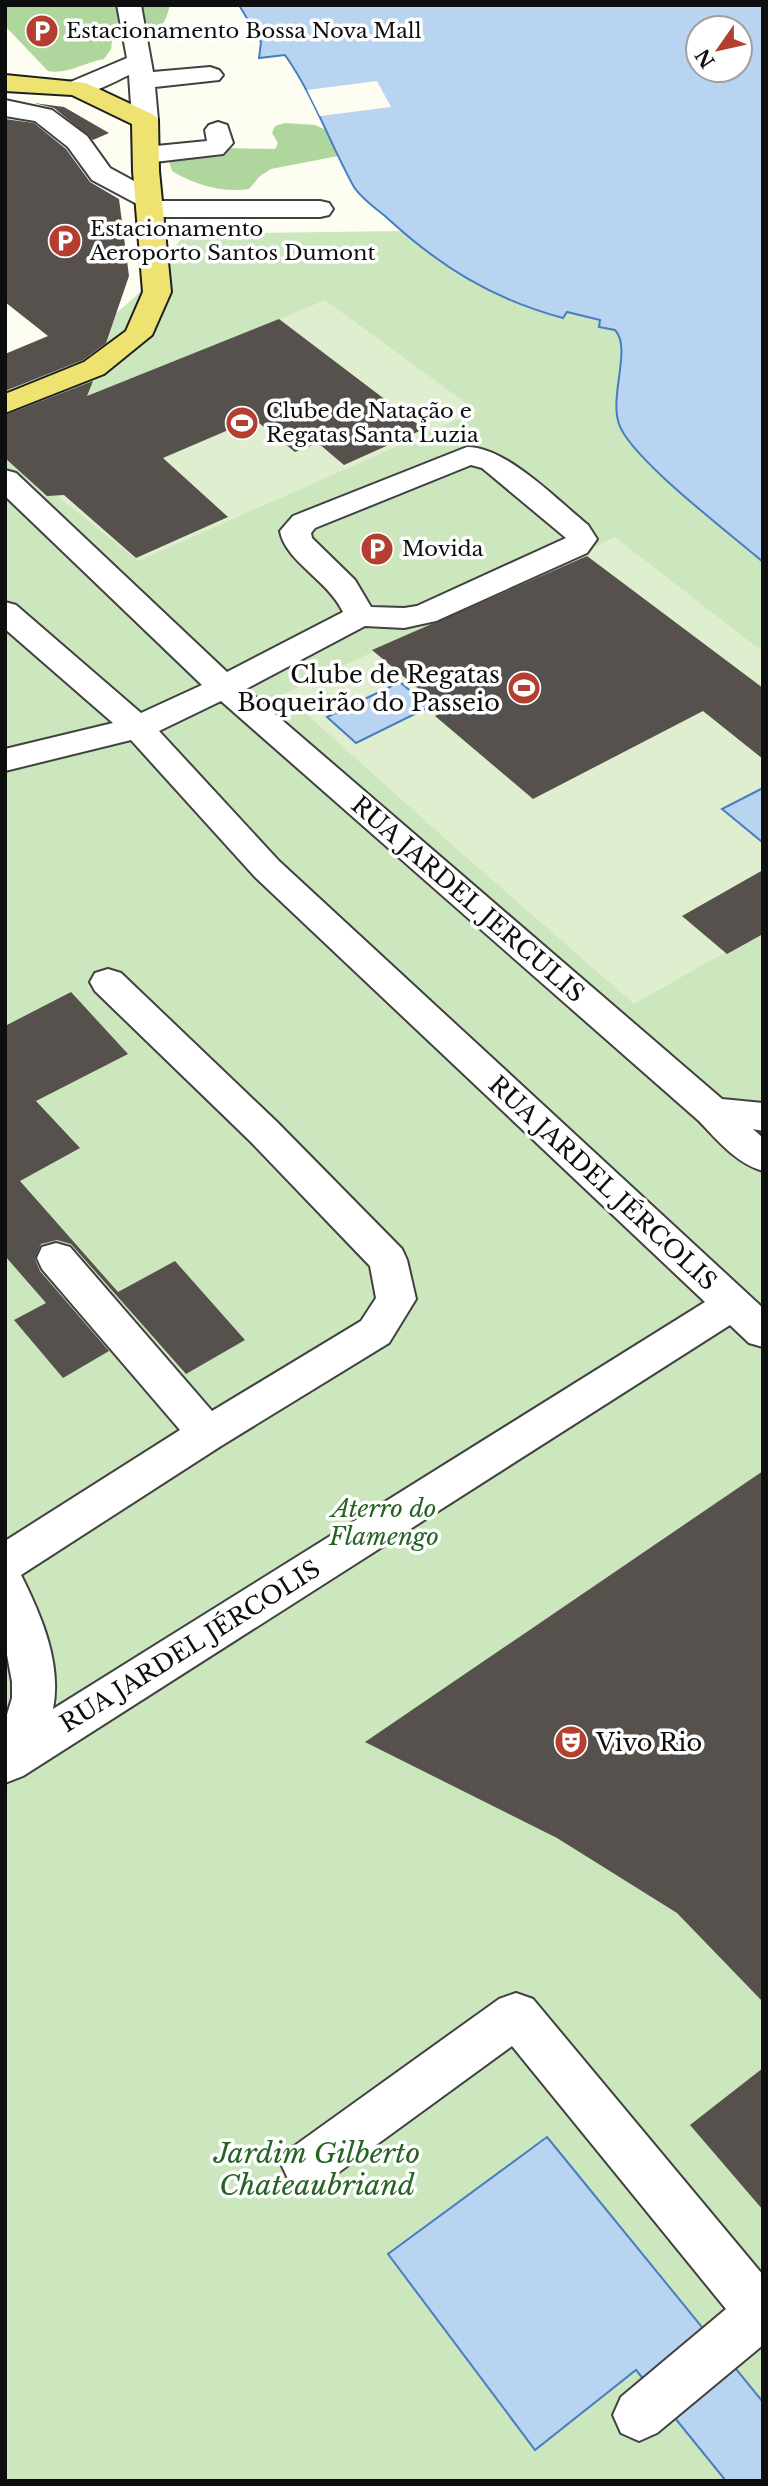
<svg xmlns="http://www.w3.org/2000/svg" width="768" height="2486" font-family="'Libre Baskerville',serif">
<rect width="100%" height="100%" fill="#fefdf1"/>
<path fill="#cce6bd" d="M401 231 503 298 563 317 567 312 601 321 599 327 615 330C632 348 610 395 619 424 629 457 732 535 763 562V2481H5V375L83 343 138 294 185 234Z"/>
<g fill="#aed69d">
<path d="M8 5H170C158 51 142 29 112 41L111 49 104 59C86 62 66 75 48 71L5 26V9Z"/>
<path d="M285 123 315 125 326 130 338 156 271 169 260 176 249 189C222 193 195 185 172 171L169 161 174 154 224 148 275 149 278 143 272 133 275 126Z"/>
</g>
<g fill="#deeece">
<path d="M325 300 477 411 138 561 5 454V435Z"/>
<path d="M615 537 763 652V931L634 1004 451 844 284 694Z"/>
</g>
<g fill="#b9d4f1" stroke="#467dc3" stroke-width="2" fill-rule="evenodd">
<path d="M239 5H763V562C732 535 630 458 619 424 609 395 632 348 615 330L599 327 600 320 567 312 563 318C492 299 439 266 385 216 375 208 361 198 354 187 330 144 314 96 285 55L259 58 261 42ZM698 28H740V70H698Z"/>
<path d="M400 682 429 707 356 743 327 717Z"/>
<path d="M763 788V840L761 841 722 809Z"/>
<path d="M547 2137 763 2402V2481H726L636 2370 535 2450 388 2254Z"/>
</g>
<path fill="#fefdf1" d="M377 81 391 107 320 116 307 90Z"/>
<g fill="#56514c">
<path d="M34 103 64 107 109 133 93 140 54 108Z"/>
<path d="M5 119 34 123 66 149 90 182 119 199 129 276 106 343 83 360 5 391V354L48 336 5 302Z"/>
<path d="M279 319 424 429 344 465 318 443 295 452 254 419 163 458 228 517 136 558 64 495 47 496 5 458V415L93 381 87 396Z"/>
<path d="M587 556 763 688V759L703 711 533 799 435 716 445 711 372 650Z"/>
<path d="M763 870V934L727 954 682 916Z"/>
<path d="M71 992 128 1054 36 1101 80 1148 20 1181 118 1292 175 1261 245 1340 186 1374 71 1244 57 1240 41 1244 35 1259 40 1271 109 1351 63 1378 14 1320 46 1303 5 1256V1026Z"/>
<path d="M763 1471V2002L677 1913 557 1838 365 1742Z"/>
<path d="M763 2068V2210L690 2125Z"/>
</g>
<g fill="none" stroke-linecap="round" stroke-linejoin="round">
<defs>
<g id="minor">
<path d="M117 5H141L153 72 210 67 219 70 223 75 219 80 155 87 158 120 154 125 145 128 136 125 132 120 129 75C111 83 88 98 68 93L64 88 68 83 127 58Z"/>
<path d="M5 100 52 110 87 136 110 168 158 194 162 201H320L329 203 333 209 329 215 320 217H150L141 215 137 209 139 205 92 180 68 147 35 121 5 116Z"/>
<path d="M218 122 227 125 233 143 223 154 146 163 137 161 133 155 137 149 146 147 207 141 205 130 209 125Z"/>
<path d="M467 447C507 447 557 500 588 525L597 539 587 553 436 621 404 628 365 626 246 689 722 1099 763 1103V1131L753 1129 763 1138V1171C736 1163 718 1141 699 1121L221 701 159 731 279 861 763 1308V1347L749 1343 730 1325 23 1776 5 1783V1721L12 1698V1682L5 1644V1541L180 1430 42 1269 37 1258 42 1247 56 1243 70 1247 212 1411 361 1321 376 1298 370 1266 251 1142 95 991 90 982 95 973 108 969 121 973 277 1122 402 1249 407 1260 416 1299 389 1343 221 1446 21 1575C41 1615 62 1663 53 1709L705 1302 255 877 131 740 5 771V749L113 723 5 629V602L16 605 141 713 202 685 5 496V470L16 473 227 672 343 612C328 580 285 561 280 531L293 516ZM471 465 482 468 566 538 417 606 404 608 371 607 355 580 312 538 311 533 315 528Z"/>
<path d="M516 1993 533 1999 763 2275V2345L657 2433 639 2441 621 2433 613 2415 621 2397 726 2309 512 2046 324 2183 307 2190 290 2183 282 2166 290 2149 499 1999Z"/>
</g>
<path id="major" d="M5 75 86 83 154 115 158 120 159 171 171 292 152 335 104 374 5 413V394L84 362 126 331 143 292 133 171 132 124 72 95 5 91Z"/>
</defs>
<use href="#minor" stroke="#414141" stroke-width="4"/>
<use href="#major" stroke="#1f1f1f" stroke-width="4"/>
<use href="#minor" fill="#fff" fill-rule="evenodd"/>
<use href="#major" fill="#eee371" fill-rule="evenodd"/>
</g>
<defs>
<symbol id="parking-disc" viewBox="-11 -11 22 22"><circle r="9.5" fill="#b43f31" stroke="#fff"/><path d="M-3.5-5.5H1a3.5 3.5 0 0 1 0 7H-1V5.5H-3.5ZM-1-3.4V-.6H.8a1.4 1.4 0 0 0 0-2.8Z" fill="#fff"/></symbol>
<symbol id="stadium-disc" viewBox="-11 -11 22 22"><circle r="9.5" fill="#b43f31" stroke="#fff"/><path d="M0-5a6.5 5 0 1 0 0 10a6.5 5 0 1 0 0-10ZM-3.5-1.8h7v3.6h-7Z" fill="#fff"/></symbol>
<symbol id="theatre-disc" viewBox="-11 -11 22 22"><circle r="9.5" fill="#b43f31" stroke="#fff"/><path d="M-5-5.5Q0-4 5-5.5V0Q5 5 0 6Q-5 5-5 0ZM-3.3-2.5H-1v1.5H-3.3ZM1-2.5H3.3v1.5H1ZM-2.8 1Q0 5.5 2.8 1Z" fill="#fff"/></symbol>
</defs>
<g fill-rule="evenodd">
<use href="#parking-disc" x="23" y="12" width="38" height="38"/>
<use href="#parking-disc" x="46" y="222" width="38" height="38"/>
<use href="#stadium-disc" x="223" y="404" width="38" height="38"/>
<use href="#parking-disc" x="358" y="530" width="38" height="38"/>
<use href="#stadium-disc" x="505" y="669" width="38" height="38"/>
<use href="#theatre-disc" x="552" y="1723" width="38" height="38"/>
</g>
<g text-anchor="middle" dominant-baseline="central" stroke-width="7" stroke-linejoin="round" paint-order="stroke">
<g font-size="21" fill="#0e0e0e" stroke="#fff" text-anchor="start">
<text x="66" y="31">Estacionamento Bossa Nova Mall</text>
<text x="90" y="229">Estacionamento<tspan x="90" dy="24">Aeroporto Santos Dumont</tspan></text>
<text x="266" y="411">Clube de Natação e<tspan x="266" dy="24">Regatas Santa Luzia</tspan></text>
<text x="402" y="549">Movida</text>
</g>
<g font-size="24" fill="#0e0e0e" stroke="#fff" text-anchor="end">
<text x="500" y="674">Clube de Regatas<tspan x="500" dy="28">Boqueirão do Passeio</tspan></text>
<text x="596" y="1742" text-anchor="start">Vivo Rio</text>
</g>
<g font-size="24" fill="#0e0e0e" stroke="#fff">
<text transform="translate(468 899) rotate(41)">RUA JARDEL JERCULIS</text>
<text transform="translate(603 1183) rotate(43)">RUA JARDEL JÉRCOLIS</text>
<text transform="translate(190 1646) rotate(-32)">RUA JARDEL JÉRCOLIS</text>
</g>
<g font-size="24" font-style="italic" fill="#266223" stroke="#fff">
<text x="384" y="1508">Aterro do<tspan x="384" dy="28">Flamengo</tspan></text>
</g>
<g font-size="28" font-style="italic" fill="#266223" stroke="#fff">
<text x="317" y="2153">Jardim Gilberto<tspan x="317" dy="32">Chateaubriand</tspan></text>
</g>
</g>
<rect width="768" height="2486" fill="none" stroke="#0e0e0e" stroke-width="14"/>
<g transform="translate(719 49) rotate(236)"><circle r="33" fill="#ffffff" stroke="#9f9f9f" stroke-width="2"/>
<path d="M0-5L12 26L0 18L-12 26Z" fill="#b43f31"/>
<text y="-10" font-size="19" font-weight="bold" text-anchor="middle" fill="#0e0e0e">N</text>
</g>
</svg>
